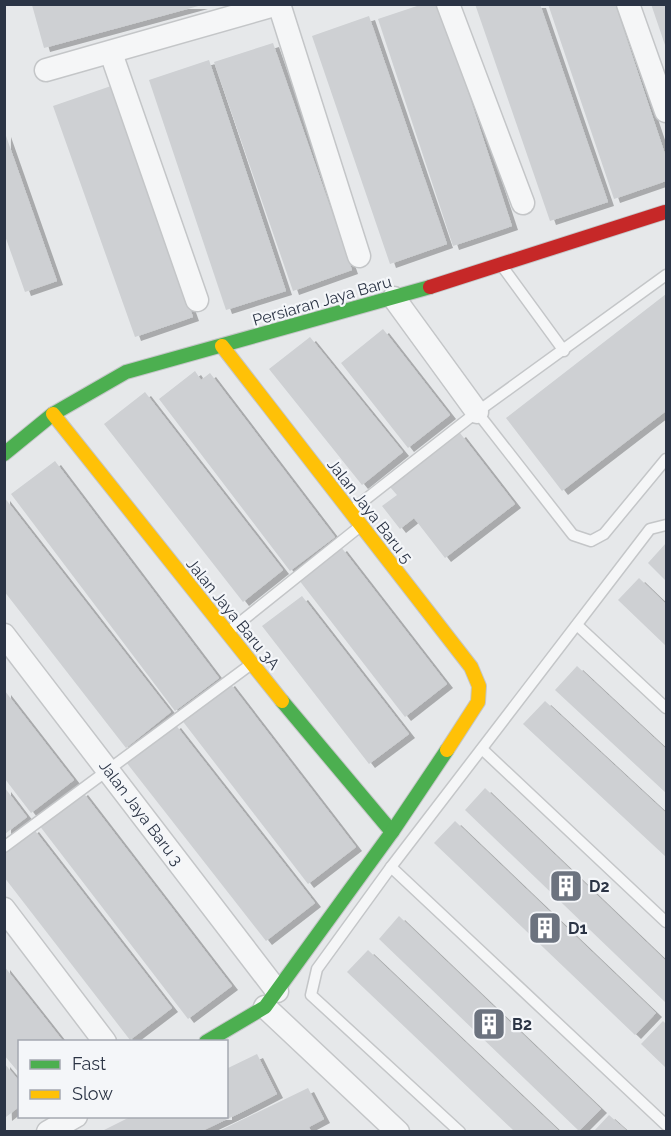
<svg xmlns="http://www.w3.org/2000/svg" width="671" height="1136" font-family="Raleway,sans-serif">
<defs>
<filter id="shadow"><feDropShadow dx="6" dy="4" stdDeviation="0" flood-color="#0004"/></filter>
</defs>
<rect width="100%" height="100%" fill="#e6e8ea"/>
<g fill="#ced0d3" filter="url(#shadow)">
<path d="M423 4H439L512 226 453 246 378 19Z"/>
<path d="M475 4H540L608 202 550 221Z"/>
<path d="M548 4H615L666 157V181L614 199Z"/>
<path d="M651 4H666V48Z"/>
<path d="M32 5H202L44 48Z"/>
<path d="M369 16 447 244 390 264 312 36Z"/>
<path d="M273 43 352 270 293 291 214 62Z"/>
<path d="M209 60 286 291 226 310 149 80Z"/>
<path d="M111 86 193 317 135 337 53 106Z"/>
<path d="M5 133 57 281 25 292 4 233Z"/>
<path d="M666 294V411L562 491 506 418Z"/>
<path d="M383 329 450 415 408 448 341 363Z"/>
<path d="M310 337 403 452 362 485 269 369Z"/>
<path d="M195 371 201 380 210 373 335 537 290 571 159 399Z"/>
<path d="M145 392 283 570 243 602 104 424Z"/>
<path d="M460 433 515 504 445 558 414 518 400 529 382 506 397 495 390 487Z"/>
<path d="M55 461 219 678 175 711 11 494Z"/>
<path d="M4 497 171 712 126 748 4 591Z"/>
<path d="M666 543V581L648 563Z"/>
<path d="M341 547 447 684 405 717 299 580Z"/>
<path d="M639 578 666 604V646L618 600Z"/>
<path d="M302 596 409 734 369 764 262 626Z"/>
<path d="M577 666 666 749V793L555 690Z"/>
<path d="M229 682 356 847 308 884 181 719Z"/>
<path d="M5 691 74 780 31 813 5 779Z"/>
<path d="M545 701 666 813V857L523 724Z"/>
<path d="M175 724 315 903 266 941 126 762Z"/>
<path d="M5 788 27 817 5 834Z"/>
<path d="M485 788 666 961 665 1002 465 810Z"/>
<path d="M82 791 232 986 188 1019 39 825Z"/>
<path d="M455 821 656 1013 635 1035 434 843Z"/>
<path d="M33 828 172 1008 130 1040 4 877V850Z"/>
<path d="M399 916 601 1109 579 1131 379 939Z"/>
<path d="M368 950 559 1131H514L347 972Z"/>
<path d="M4 966 63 1041H20V1074L4 1055Z"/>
<path d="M663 1021 666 1024V1068L641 1044Z"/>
<path d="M257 1054 277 1094 240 1113 202 1131H102L132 1116H226V1069Z"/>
<path d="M4 1063 20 1082V1106L6 1117Z"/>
<path d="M308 1088 324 1119 309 1127 311 1131H219Z"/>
<path d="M609 1115 627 1131H594Z"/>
</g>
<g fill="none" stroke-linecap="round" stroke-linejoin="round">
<defs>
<g id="lane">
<path d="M502 266 564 351"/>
<path d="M666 275 477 412 573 535 591 541 604 534 666 459"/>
<path d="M352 510 477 412"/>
<path d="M577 625 666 708"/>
<path d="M228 632 358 528"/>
<path d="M482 749 666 922"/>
<path d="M4 847 250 665"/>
<path d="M391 867 666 1125"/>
<path d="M460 1132 311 995 317 969 391 867 650 529 666 525"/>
</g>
<g id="street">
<path d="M279 4 359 256"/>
<path d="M448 4 523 203"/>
<path d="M628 4 666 111"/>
<path d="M111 53 197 300"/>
<path d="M46 70 278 4"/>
<path d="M394 298 477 412"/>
<path d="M4 635 277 991"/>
<path d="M4 909 105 1042"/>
<path d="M265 1007 398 1132"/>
<path d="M48 1132 76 1116"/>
</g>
<g id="fast">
<path d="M4 454 53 414 126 372 430 287"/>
<path d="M282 701 392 832"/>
<path d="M206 1042 265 1007 392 832 447 750"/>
</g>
<g id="slow">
<path d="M222 346 471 667 479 686 478 702 447 750"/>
<path d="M53 414 282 701"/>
</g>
<path id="jam" d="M430 287 665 212"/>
</defs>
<use href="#lane" stroke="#c4c6c8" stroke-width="13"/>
<use href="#street" stroke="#c4c6c8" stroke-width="25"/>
<use href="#fast" stroke="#c4c6c8" stroke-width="16"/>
<use href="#slow" stroke="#c4c6c8" stroke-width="16"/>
<use href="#jam" stroke="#c4c6c8" stroke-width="16"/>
<use href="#lane" stroke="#f5f6f7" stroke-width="10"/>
<use href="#street" stroke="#f5f6f7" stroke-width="22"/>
<use href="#fast" stroke="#4caf50" stroke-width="14"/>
<use href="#slow" stroke="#ffc107" stroke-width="14"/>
<use href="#jam" stroke="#c62828" stroke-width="14"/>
</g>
<defs>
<symbol id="building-square" viewBox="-11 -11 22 22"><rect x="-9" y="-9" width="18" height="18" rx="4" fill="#6c737f" stroke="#f4f6f9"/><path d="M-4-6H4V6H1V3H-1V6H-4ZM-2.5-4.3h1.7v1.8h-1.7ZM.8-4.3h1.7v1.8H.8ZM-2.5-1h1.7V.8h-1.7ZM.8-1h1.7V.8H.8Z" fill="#fff"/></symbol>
</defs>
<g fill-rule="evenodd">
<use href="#building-square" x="547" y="867" width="38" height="38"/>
<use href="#building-square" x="526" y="909" width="38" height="38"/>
<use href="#building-square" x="470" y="1005" width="38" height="38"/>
</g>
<g text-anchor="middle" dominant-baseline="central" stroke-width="4.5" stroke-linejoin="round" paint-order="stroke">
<g font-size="16" fill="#2b3445" stroke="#f4f6f9">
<text transform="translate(322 301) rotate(-16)">Persiaran Jaya Baru</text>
<text transform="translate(370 511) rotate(52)">Jalan Jaya Baru 5</text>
<text transform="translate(233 614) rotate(51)">Jalan Jaya Baru 3A</text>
<text transform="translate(141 813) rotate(53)">Jalan Jaya Baru 3</text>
</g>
<g font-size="16" font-weight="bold" fill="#2b3445" stroke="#f4f6f9" text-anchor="start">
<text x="589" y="886">D2</text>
<text x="568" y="928">D1</text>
<text x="512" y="1024">B2</text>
</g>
</g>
<rect width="671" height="1136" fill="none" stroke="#2b3445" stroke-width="12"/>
<rect x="18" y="1040" width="210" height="78" fill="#f4f6f9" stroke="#a4a8b1" stroke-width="1.5"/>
<rect x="30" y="1060" width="30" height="9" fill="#4caf50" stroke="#a4a8b1" stroke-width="1.5"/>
<text x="72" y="1070" font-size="18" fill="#2b3445">Fast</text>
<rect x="30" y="1090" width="30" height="9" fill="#ffc107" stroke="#a4a8b1" stroke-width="1.5"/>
<text x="72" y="1100" font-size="18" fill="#2b3445">Slow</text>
</svg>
